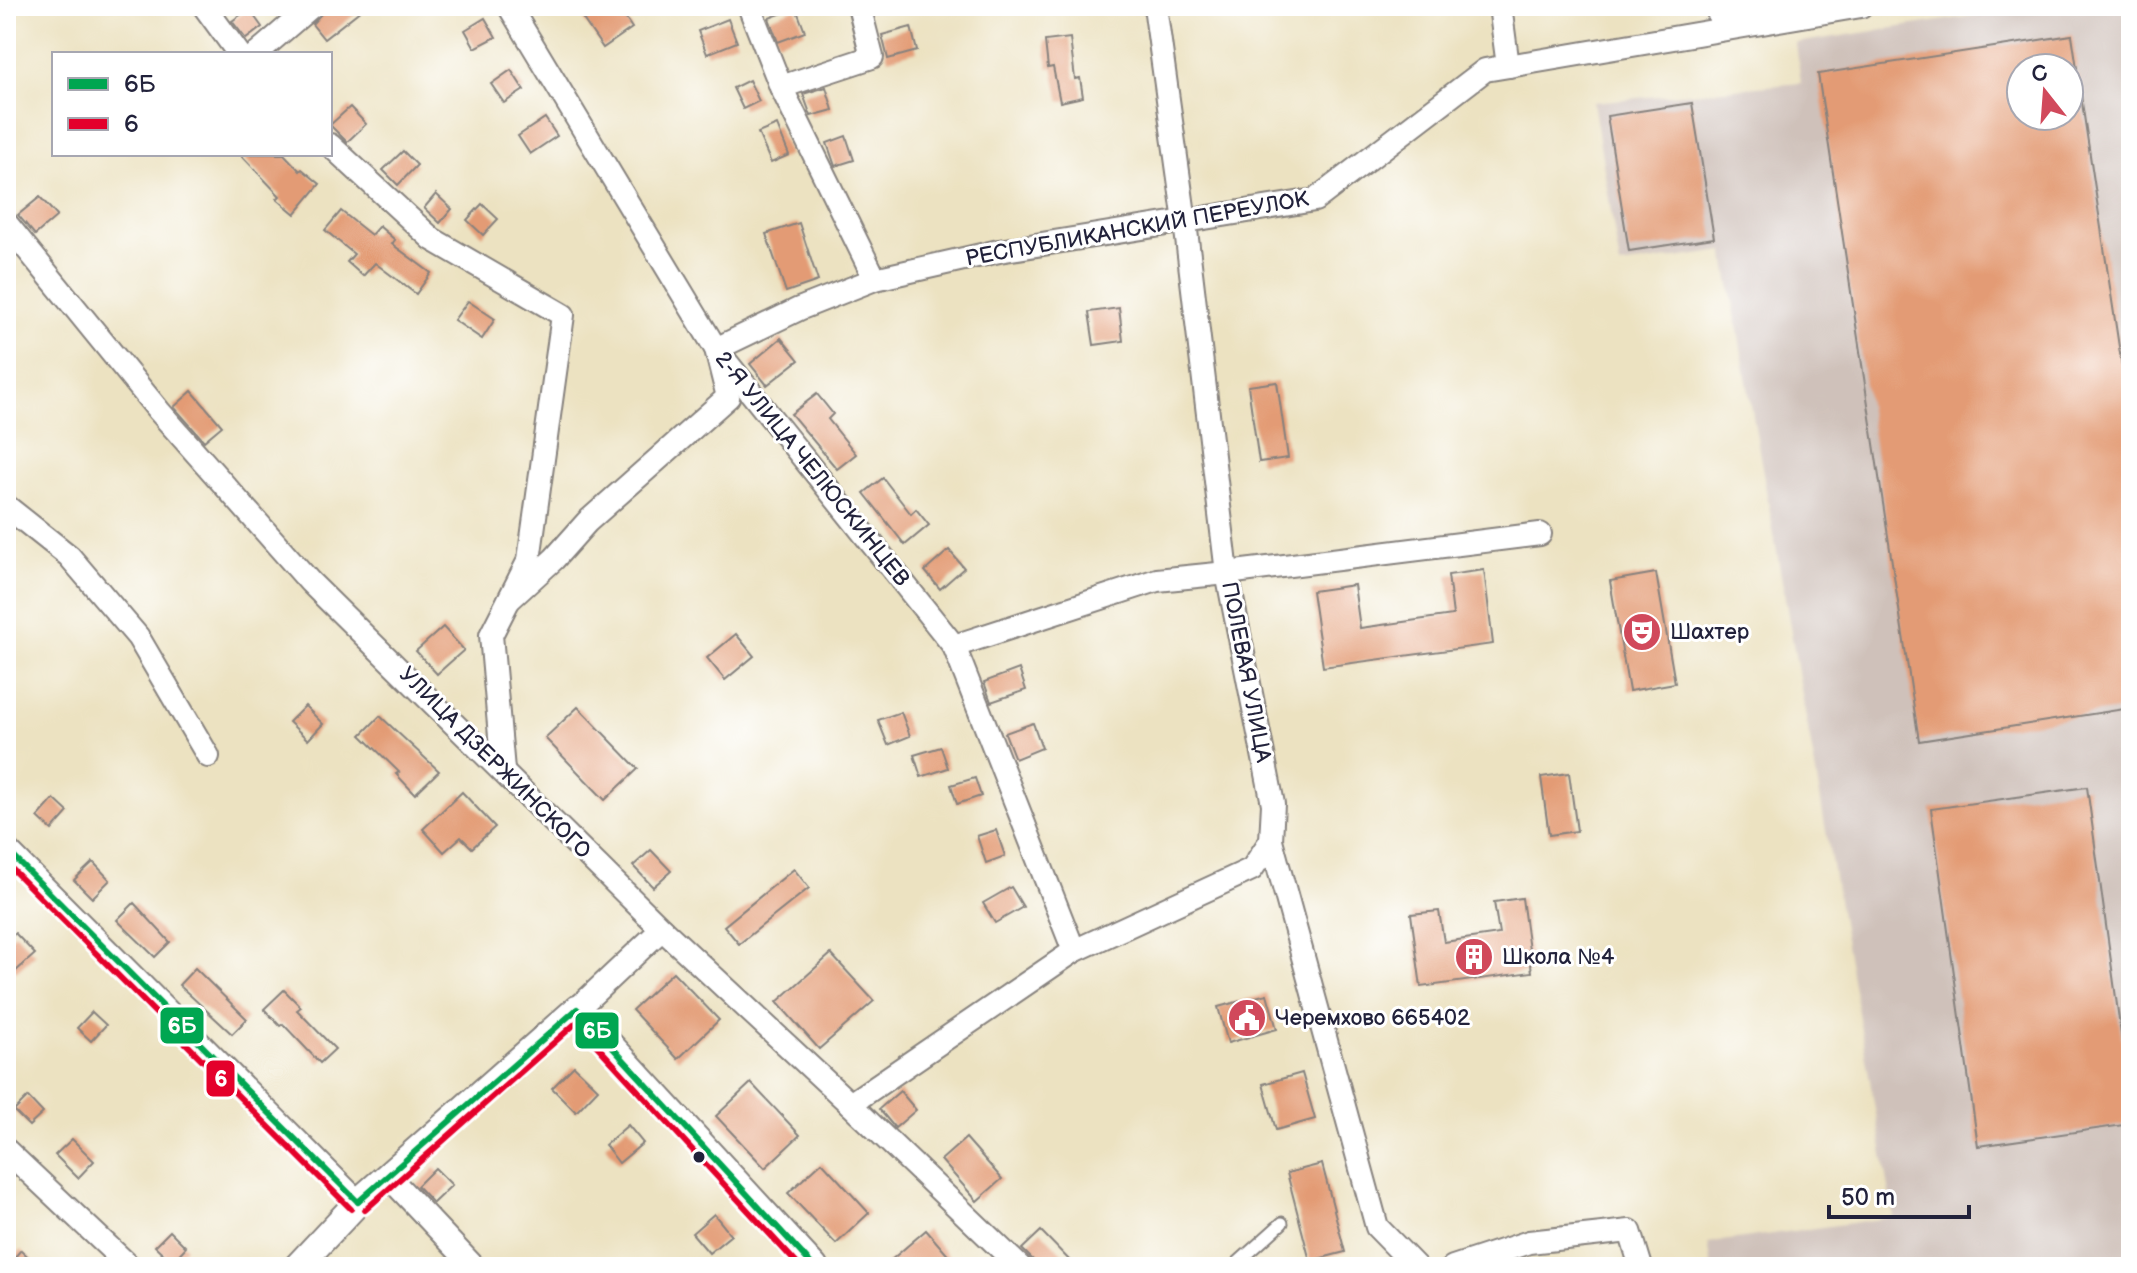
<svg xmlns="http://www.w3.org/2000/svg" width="2137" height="1273" font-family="'Balsamiq Sans',sans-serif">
<rect width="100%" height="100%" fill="#fff"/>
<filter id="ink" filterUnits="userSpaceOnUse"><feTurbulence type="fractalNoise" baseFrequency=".0125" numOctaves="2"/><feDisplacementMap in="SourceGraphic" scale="16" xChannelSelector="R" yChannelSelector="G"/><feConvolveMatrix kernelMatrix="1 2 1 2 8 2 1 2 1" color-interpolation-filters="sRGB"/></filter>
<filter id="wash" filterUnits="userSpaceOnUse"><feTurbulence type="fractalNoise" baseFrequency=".006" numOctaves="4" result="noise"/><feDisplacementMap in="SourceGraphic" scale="32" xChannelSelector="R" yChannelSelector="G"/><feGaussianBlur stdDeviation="1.8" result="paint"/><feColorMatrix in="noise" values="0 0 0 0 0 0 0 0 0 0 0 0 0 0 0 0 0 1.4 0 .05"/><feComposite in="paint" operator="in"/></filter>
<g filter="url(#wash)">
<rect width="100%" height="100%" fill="#ece2c1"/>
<path fill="#cfc1ba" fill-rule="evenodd" d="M2037 6H2131V1267H1712L1708 1243 1894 1217 1724 251 1620 266 1593 102 1801 83 1796 43ZM2021 68H2069V116H2021Z"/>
<g id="blocks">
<g fill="#e39b75">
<path d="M328 6H366L324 39 312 24Z"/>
<path d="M603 6H617L632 28 603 48 583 19Z"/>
<path d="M796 8 805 32 778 42 769 18Z"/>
<path d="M249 9 262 27 246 39 232 21Z"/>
<path d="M485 18 496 37 475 48 465 30Z"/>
<path d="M728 19 737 42 707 54 698 31Z"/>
<path d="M911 27 917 51 888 59 882 35Z"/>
<path d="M2072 35 2077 68H2021V116H2069V76H2078L2131 426V708L1919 741 1818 74Z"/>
<path d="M1070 38 1075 79 1080 78 1083 97 1060 102 1053 67 1048 68 1045 41Z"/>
<path d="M511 70 524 90 504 103 491 84Z"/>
<path d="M749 80 759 101 743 109 733 88Z"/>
<path d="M826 87 833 110 811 116 803 94Z"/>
<path d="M1692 103 1714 238 1629 251 1607 116Z"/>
<path d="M350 107 366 124 347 142 330 125Z"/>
<path d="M545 118 557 136 530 154 518 136Z"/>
<path d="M777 125 789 155 771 163 758 133Z"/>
<path d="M846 136 854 160 835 166 827 143Z"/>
<path d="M403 151 417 165 398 185 383 170Z"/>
<path d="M240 154H284L300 171 302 169 320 184 295 214 277 199 280 196Z"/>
<path d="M436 194 452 209 440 223 424 208Z"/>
<path d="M40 197 57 216 35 235 18 215Z"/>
<path d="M482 204 498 219 483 235 467 220Z"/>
<path d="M341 211 371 235 379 226 395 240 392 244 431 273 416 294 375 263 363 276 347 262 354 254 325 230Z"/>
<path d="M799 223 818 281 786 292 766 234Z"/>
<path d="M468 301 495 319 482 339 454 320Z"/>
<path d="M1119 308 1123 341 1094 345 1089 312Z"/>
<path d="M781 338 799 360 767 385 750 364Z"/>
<path d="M1277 382 1288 458 1259 462 1248 386Z"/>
<path d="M192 391 222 426 204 441 174 407Z"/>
<path d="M817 394 833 414 828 419 856 454 837 469 791 414Z"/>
<path d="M883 478 911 514 916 509 929 525 905 545 864 493Z"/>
<path d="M949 550 964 568 940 589 925 571Z"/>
<path d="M1484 570 1493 644 1323 667 1312 591 1354 585 1360 628 1453 615 1448 575Z"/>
<path d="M1656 573 1675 683 1629 691 1610 581Z"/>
<path d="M443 627 464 650 437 674 416 651Z"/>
<path d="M736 634 754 656 725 680 707 658Z"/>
<path d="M1019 669 1026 690 991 702 984 682Z"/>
<path d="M305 706 323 724 308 740 289 722Z"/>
<path d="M578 707 638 769 605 800 545 738Z"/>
<path d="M901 712 910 736 888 745 878 720Z"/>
<path d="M380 716 439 771 415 794 396 774 399 772 361 735Z"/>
<path d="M1033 723 1042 748 1015 759 1005 733Z"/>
<path d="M941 747 948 768 921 777 914 755Z"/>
<path d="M1569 773 1577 831 1549 835 1541 777Z"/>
<path d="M975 778 981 796 957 804 951 785Z"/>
<path d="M2087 787 2131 1107V1124L1978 1146 1931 809Z"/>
<path d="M462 792 495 827 472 848 461 837 444 852 423 829Z"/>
<path d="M54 799 68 812 52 830 38 817Z"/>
<path d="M996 830 1005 856 986 863 977 836Z"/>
<path d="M651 850 671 871 653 887 633 866Z"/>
<path d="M93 862 110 880 92 898 74 880Z"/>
<path d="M794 869 809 888 739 944 724 926Z"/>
<path d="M1011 887 1023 907 995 923 983 903Z"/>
<path d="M1522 898 1532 972 1421 987 1411 914 1439 911 1444 942 1499 934 1494 902Z"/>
<path d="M134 903 170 942 155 957 117 920Z"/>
<path d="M15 933 35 954 16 971 6 961V942Z"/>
<path d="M831 954 874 1001 819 1049 777 1002Z"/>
<path d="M195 968 247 1019 232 1034 179 985Z"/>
<path d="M673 972 719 1020 678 1059 632 1010Z"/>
<path d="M284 990 301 1007 297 1010 335 1049 320 1063 283 1024 280 1026 264 1009Z"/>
<path d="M1267 994 1277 1029 1228 1043 1218 1007Z"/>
<path d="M92 1012 106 1025 91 1041 77 1028Z"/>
<path d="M574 1066 598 1089 576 1112 552 1088Z"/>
<path d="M1302 1073 1315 1119 1276 1130 1263 1084Z"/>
<path d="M751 1083 800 1135 765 1168 716 1116Z"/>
<path d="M900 1091 916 1110 895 1128 879 1109Z"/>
<path d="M28 1097 43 1113 29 1126 14 1111Z"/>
<path d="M628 1125 643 1143 619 1163 605 1145Z"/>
<path d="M966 1138 1002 1179 977 1201 941 1160Z"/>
<path d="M72 1139 94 1161 78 1178 55 1155Z"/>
<path d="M822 1162 869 1213 836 1244 788 1193Z"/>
<path d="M1322 1164 1345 1252 1310 1261 1287 1173Z"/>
<path d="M435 1168 452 1185 433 1203 417 1186Z"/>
<path d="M714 1214 731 1235 709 1253 692 1233Z"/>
<path d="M926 1230 958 1267H883Z"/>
<path d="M170 1231 186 1247 172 1262 155 1246Z"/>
<path d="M1041 1231 1076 1267H1040L1022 1249Z"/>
<path d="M21 1250 39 1267H6Z"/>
</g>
</g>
</g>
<g filter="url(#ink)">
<use href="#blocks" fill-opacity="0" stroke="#87827e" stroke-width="2"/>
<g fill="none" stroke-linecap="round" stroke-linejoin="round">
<defs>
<path id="service" d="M1233 1267 1282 1223"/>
<g id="minor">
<path d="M204 6 239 54"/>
<path d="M509 6 716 349 954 646 1074 951"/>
<path d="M749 6 781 87 875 279"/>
<path d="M1500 6 1508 66"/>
<path d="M1717 6 1722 29"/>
<path d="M256 54 312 6"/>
<path d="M781 87 872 57 859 6"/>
<path d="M330 145 432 239 563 315 529 560 491 635 503 770"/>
<path d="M6 223 159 411 310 582 662 929 850 1104 1020 1267"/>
<path d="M6 506 69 556 138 637 208 756"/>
<path d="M509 600 554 559 587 522 728 397 716 349 799 309 875 279 999 251 1315 200 1485 70 1861 6"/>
<path d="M954 646 1157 580 1227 573 1540 534"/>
<path d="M1271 840 1377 1227 1416 1267"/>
<path d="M6 849 358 1202"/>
<path d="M577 1009 662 929"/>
<path d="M850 1104 1074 951 1252 869 1271 840 1273 804 1227 573 1185 222 1155 6"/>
<path d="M6 1150 130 1267"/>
<path d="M388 1176 474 1267"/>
<path d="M1453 1267 1529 1242 1630 1231 1641 1267"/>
</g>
<path id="tertiary" d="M297 1267 358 1202 577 1009 814 1267"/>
</defs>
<use href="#service" stroke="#87827e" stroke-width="15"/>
<use href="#minor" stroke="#87827e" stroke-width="26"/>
<use href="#tertiary" stroke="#87827e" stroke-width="30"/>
<use href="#service" stroke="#fff" stroke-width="11"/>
<use href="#minor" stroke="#fff" stroke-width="22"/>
<use href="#tertiary" stroke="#fff" stroke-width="26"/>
<defs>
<g id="bus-1">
<path d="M6 849 358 1202"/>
<path d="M358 1202 577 1009 814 1267"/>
</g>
<g id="bus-2">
<path d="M6 863 351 1209"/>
<path d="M365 1210 576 1023 800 1267"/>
</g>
</defs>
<use href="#bus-1" stroke="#fff" stroke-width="12"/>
<use href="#bus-2" stroke="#fff" stroke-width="12"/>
<use href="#bus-1" stroke="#00a651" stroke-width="6"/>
<use href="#bus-2" stroke="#e4002b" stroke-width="6"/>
</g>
</g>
<defs>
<symbol id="theatre-disc" viewBox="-11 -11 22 22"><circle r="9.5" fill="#d1495b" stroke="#fff"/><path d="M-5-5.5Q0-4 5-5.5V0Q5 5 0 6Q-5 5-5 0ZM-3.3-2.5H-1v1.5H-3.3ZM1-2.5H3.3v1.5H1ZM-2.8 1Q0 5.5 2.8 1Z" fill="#fff"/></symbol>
<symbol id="building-disc" viewBox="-11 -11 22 22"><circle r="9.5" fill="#d1495b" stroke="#fff"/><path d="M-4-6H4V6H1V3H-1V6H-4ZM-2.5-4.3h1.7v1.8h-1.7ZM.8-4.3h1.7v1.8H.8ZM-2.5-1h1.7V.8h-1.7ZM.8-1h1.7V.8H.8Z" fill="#fff"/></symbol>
<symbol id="civic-disc" viewBox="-11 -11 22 22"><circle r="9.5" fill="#d1495b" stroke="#fff"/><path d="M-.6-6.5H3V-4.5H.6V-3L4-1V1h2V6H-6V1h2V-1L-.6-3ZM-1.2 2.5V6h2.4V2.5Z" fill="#fff"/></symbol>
</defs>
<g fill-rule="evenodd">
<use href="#theatre-disc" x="1620" y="610" width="44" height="44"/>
<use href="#building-disc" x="1452" y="935" width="44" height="44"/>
<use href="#civic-disc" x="1225" y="996" width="44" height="44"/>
</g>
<circle fill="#22223b" stroke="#fff" stroke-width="3" cx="699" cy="1157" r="7"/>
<g text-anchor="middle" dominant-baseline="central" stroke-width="6" stroke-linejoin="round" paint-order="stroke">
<g font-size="22" fill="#22223b" stroke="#fff">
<text transform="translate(1137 229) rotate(-10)">РЕСПУБЛИКАНСКИЙ ПЕРЕУЛОК</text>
<text transform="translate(812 469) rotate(51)">2-Я УЛИЦА ЧЕЛЮСКИНЦЕВ</text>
<text transform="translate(1246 672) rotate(79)">ПОЛЕВАЯ УЛИЦА</text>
<text transform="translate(495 763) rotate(45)">УЛИЦА ДЗЕРЖИНСКОГО</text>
</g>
<g font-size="22" fill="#22223b" stroke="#fff" text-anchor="start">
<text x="1670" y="632">Шахтер</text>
<text x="1502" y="957">Школа №4</text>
<text x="1275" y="1018">Черемхово 665402</text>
</g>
</g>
<g stroke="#fff" stroke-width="3">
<rect x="159" y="1006" width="46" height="39" rx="8" fill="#00a651"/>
<rect x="574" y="1011" width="46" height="39" rx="8" fill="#00a651"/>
<rect x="205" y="1059" width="31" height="39" rx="8" fill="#e4002b"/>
</g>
<g font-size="22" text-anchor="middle" font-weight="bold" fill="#fff">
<text x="182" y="1033">6Б</text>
<text x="597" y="1038">6Б</text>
<text x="221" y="1086">6</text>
</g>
<rect width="2137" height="1273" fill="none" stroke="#fff" stroke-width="32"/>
<rect x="52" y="52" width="280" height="104" fill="#ffffff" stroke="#a7a7b1" stroke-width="2"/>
<rect x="68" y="78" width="40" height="12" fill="#00a651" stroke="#a7a7b1" stroke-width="2"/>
<text x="124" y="92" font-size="24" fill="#22223b">6Б</text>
<rect x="68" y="118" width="40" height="12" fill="#e4002b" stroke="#a7a7b1" stroke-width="2"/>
<text x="124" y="132" font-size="24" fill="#22223b">6</text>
<g transform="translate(2045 92) rotate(343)"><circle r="38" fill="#ffffff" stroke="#a7a7b1" stroke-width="2"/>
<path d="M0-6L14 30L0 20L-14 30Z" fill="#d1495b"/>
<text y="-12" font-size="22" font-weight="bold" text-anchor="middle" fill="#22223b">С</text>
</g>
<path d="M1829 1205v12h140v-12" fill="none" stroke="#22223b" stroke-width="4"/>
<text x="1841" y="1205" font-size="24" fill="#22223b" stroke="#ffffff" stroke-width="6" paint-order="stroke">50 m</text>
</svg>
